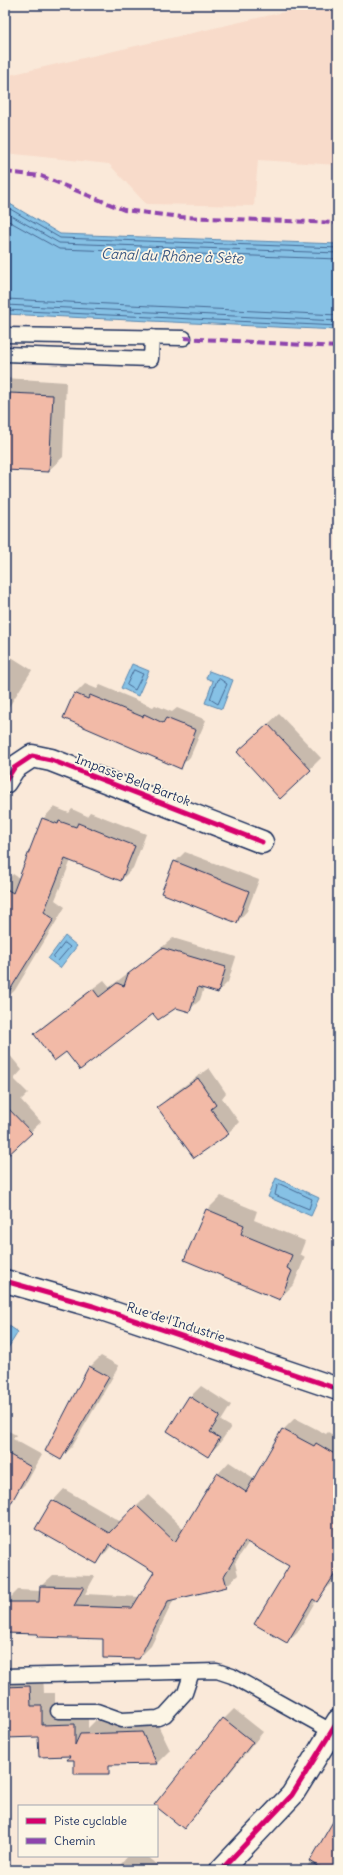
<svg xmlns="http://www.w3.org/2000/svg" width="343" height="1875" font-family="Delius,sans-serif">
<rect width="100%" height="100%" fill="#fae9d9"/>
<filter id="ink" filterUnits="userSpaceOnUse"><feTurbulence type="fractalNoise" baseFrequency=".025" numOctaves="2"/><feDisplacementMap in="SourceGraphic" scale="8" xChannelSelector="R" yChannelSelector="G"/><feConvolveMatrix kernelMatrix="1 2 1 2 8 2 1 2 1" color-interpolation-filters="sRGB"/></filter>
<g filter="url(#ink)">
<path fill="#f8dbca" d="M315 5H338V165L258 160 254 206 146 204 109 164 5 153V76Z"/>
<g fill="#86c1e5" stroke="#5b87af">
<path d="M5 201 60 234 338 244V330L5 314Z"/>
<path d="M132 664 149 671 138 696 121 688Z"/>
<path d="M209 671 233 680 222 709 205 703 213 681 206 678Z"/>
<path d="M65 936 77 946 60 968 48 959Z"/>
<path d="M276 1178 319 1198 311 1216 268 1197Z"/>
<path d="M5 1323 18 1332 5 1353Z"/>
</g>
<g fill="#0003">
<path d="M5 378 66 382 63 457 48 471 5 469Z"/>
<path d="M5 653 32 670 5 713Z"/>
<path d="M85 684 97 689 100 685 153 707 155 705 172 712 177 708 206 720 190 757 180 767 75 694Z"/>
<path d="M279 714 321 758 310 769 249 741Z"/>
<path d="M54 807 69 813 72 809 87 816 90 812 146 834 133 868 121 880 71 860 55 900 65 907 15 990 5 1000V883L13 874 19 878 43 819Z"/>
<path d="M185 852 259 880 247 911 237 922 175 862Z"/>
<path d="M173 938 236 957 228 982 218 992 204 988 200 1000 189 1010 176 1007 153 1013 67 1050 35 1034 46 1024 104 980 110 987 128 973 130 974Z"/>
<path d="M8 1053 22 1070 14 1079 28 1093 21 1100 41 1122 5 1156V1056Z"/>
<path d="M209 1068 226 1093 222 1098 239 1122 228 1133 159 1107 170 1096Z"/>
<path d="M221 1196 257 1211 254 1220 305 1241 300 1254 305 1257 294 1284 280 1298 207 1210Z"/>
<path d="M101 1356 119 1366 72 1447 61 1458 90 1367Z"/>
<path d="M201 1386 231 1405 221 1421 231 1427 219 1444 208 1455 190 1397Z"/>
<path d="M295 1418 326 1434 328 1432 338 1438V1576L316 1600 299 1630 287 1642 290 1566 249 1542 235 1563 238 1575 226 1586 174 1599 151 1646 139 1658 104 1638 6 1632V1602L18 1590 41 1591V1586L53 1575 95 1576 85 1594 140 1597 155 1572 112 1545 97 1563 53 1501 64 1489 121 1522 148 1495 184 1529 218 1474 229 1462 255 1479 283 1430Z"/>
<path d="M5 1429 16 1435 13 1439 42 1455 27 1482 15 1494 5 1488Z"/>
<path d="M43 1673 44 1693H55V1711H88V1728L95 1721 155 1719 170 1750 157 1763 75 1764V1759L71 1755 39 1736 5 1723V1674Z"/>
<path d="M234 1709 263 1732 194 1817 184 1828 224 1719Z"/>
<path d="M338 1815V1867L336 1870H305Z"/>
<path d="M128 1856H147L158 1865 154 1870H116Z"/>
</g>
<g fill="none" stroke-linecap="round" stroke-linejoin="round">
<g stroke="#466994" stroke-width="1">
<path d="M5 206 60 238 338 248"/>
<path d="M5 212 59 243 338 253"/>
<path d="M5 219 59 249 338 259"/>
<path d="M5 299 338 315"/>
<path d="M5 305 338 321"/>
<path d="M5 310 338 326"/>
<path d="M134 670 143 674 135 690 127 685Z"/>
<path d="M220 679 227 684 218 704 210 699 217 680Z"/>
<path d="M65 943 70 947 58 961 54 957Z"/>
<path d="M280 1184 312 1199 309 1209 275 1195 277 1186Z"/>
</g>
</g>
<g fill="#f2baa7" stroke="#1b2f5e">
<path d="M10 393 53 395 49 472 5 470V404H9Z"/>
<path d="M74 693 88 699 90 695 143 717 144 714 163 723 166 718 196 730 181 769 63 718Z"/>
<path d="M268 724 311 770 280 799 237 752Z"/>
<path d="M42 818 58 824 59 821 76 827 78 823 135 846 121 881 65 859 44 912 54 919 5 998V888L13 893Z"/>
<path d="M174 861 249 891 237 923 161 893Z"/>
<path d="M162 948 226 967 218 993 198 987 190 1012 176 1008 158 1020 153 1014 80 1070 66 1052 54 1061 34 1034 93 989 99 997 117 983 124 986 128 974Z"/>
<path d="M198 1078 216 1105 211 1109 229 1134 194 1158 157 1107Z"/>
<path d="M5 1105 32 1133 5 1158Z"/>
<path d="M206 1209 244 1225 241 1234 292 1255 287 1268 292 1271 280 1300 184 1260Z"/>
<path d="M89 1366 109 1377 61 1460 45 1451Z"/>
<path d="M189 1396 220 1416 210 1432 220 1438 208 1457 167 1431Z"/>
<path d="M282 1429 314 1446 316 1443 338 1456V1569L317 1602 313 1599 287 1643 254 1624 289 1566 245 1541 224 1576 227 1587 168 1601 139 1659 103 1658V1639L37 1637 38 1634 5 1633V1602H39L40 1586 84 1587 74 1606 132 1608 154 1572 109 1544 97 1564 35 1529 52 1500 109 1533 136 1505 175 1542 217 1473 246 1492Z"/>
<path d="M5 1452 31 1467 5 1514Z"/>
<path d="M30 1686 31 1706H42V1725L75 1724V1745L80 1734 142 1732 157 1764 109 1765V1774H74V1760H67L70 1756 39 1757 38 1737 5 1738V1687Z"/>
<path d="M223 1718 253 1742 184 1829 154 1805Z"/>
<path d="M338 1813V1870H325L310 1861Z"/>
</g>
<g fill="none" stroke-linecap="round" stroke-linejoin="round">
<defs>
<g id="lane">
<path d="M5 335 184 338"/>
<path d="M5 354 151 359 152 337"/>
<path d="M5 1676 217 1671 232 1676 331 1731"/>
<path d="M58 1711H97L122 1720 158 1718 165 1715 185 1693 192 1672"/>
</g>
<g id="street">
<path d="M5 782 14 768 32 756 51 760 262 842"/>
<path d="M5 1281 93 1306 338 1389"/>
<path d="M221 1870 292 1795 338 1721"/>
</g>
</defs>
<use href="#lane" stroke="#1b2f5e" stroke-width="17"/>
<use href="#street" stroke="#1b2f5e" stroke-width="25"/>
<use href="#lane" stroke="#fcf5e5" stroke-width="14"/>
<use href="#street" stroke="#fcf5e5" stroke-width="22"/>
<g stroke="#8e44ad" stroke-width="4" stroke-dasharray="8 4" stroke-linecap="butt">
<path d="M5 172 41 176 124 210 181 217 338 223"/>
<path d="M184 338 338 347"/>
</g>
<defs>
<g id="cycleway">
<path d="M5 782 14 768 32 756 51 760 262 842"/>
<path d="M5 1281 93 1306 338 1389"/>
<path d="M221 1870 292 1795 338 1721"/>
</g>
</defs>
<use href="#cycleway" stroke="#fcf5e5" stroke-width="8"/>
<use href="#cycleway" stroke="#d6006c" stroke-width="5"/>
</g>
</g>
<g text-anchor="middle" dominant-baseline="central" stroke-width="3.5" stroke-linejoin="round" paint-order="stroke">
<g font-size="13" fill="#1b2f5e" stroke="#fcf5e5">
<text transform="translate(133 780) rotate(21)">Impasse Bela Bartok</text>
<text transform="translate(176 1322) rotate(18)">Rue de l'Industrie</text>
</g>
<g font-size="14" font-style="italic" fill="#365480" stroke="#fcf5e5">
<text transform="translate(172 256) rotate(2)">Canal du Rhône à Sète</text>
</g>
</g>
<rect width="343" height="1875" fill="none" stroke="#fcf5e5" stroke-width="20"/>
<rect x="10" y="10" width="323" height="1855" fill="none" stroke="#1b2f5e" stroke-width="1.5" filter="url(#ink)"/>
<rect x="18" y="1805" width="140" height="52" fill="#fcf5e5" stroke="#a2a6af"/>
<rect x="26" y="1818" width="20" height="6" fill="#d6006c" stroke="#a2a6af"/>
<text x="54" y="1825" font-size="12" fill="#1b2f5e">Piste cyclable</text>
<rect x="26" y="1838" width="20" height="6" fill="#8e44ad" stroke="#a2a6af"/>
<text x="54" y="1845" font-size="12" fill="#1b2f5e">Chemin</text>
</svg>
